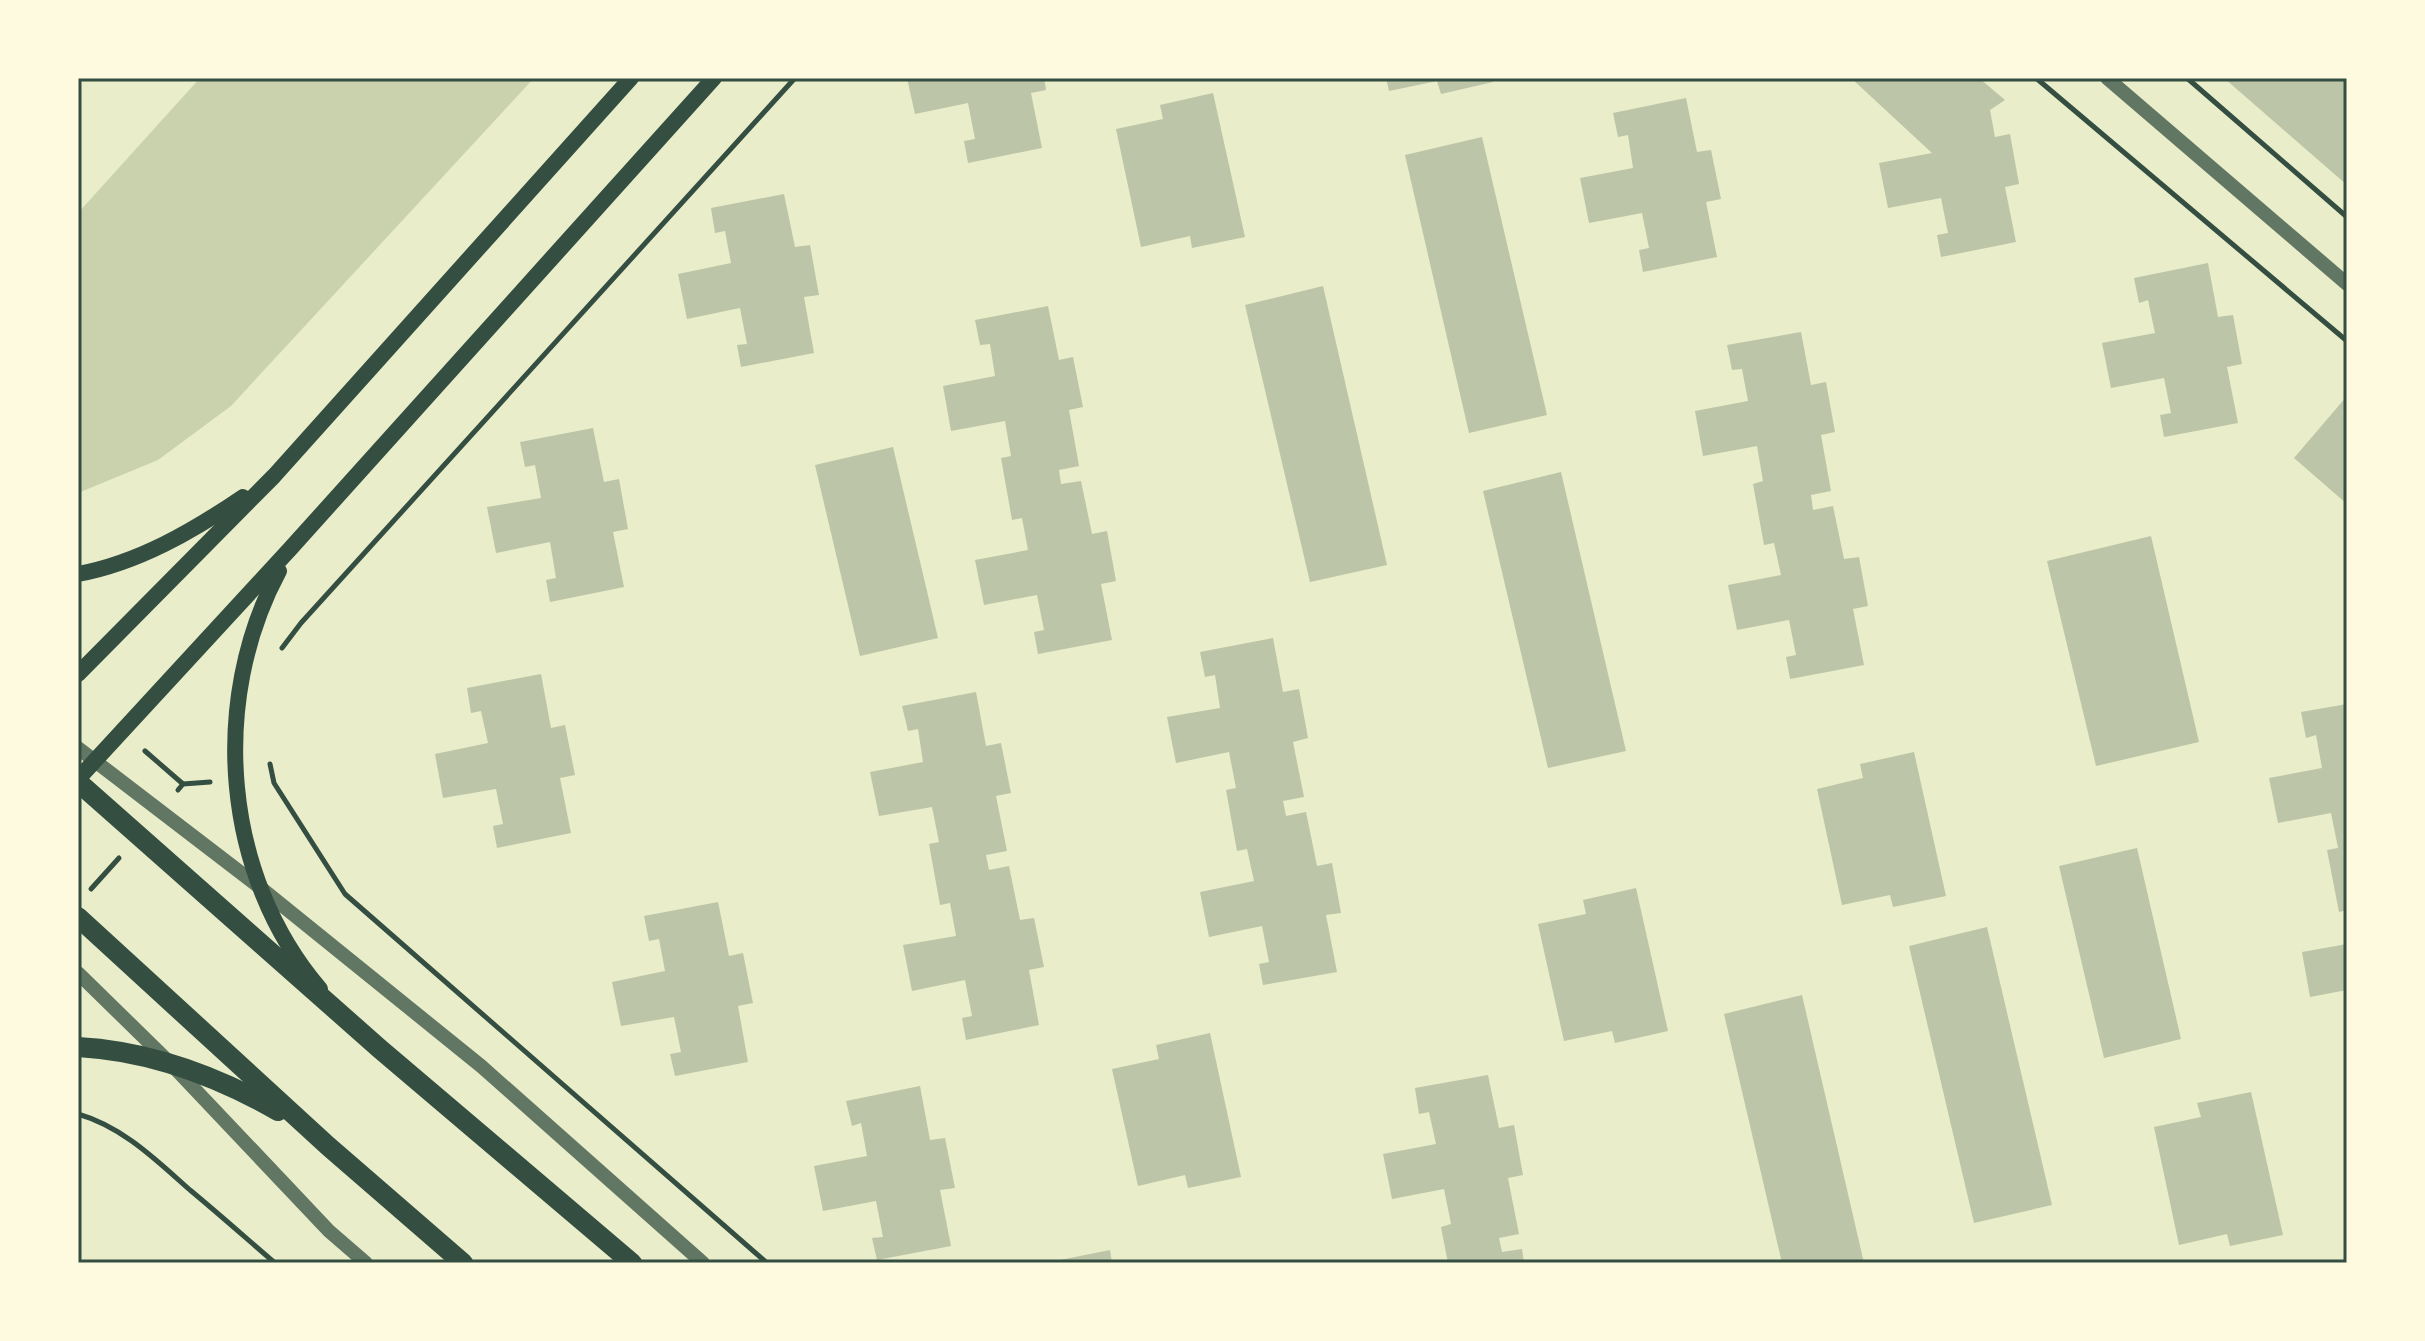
<svg xmlns="http://www.w3.org/2000/svg" width="2425" height="1341" font-family="Helvetica,sans-serif">
<rect width="100%" height="100%" fill="#e9edc9"/>
<path fill="#cad2ad" d="M200 78H534L231 406 158 460 78 493V213Z"/>
<g fill="#bcc5a7">
<path d="M907 78H1044L1046 90 1031 93 1042 148 968 163 964 141 975 139 968 103 915 114Z"/>
<path d="M1386 78H1492L1493 82 1441 94 1437 81 1389 91Z"/>
<path d="M1851 78H1979L2005 100 1990 110 1995 137 2010 134 2019 184 2005 187 2016 242 1941 257 1937 235 1948 233 1941 198 1888 208 1879 163 1932 153Z"/>
<path d="M2224 78H2347V185Z"/>
<path d="M1213 93 1245 237 1192 248 1190 236 1141 247 1116 129 1163 119 1160 105Z"/>
<path d="M1686 98 1697 152 1711 150 1721 199 1706 202 1717 257 1643 272 1639 250 1649 248 1642 213 1589 223 1580 178 1633 168 1628 135 1618 137 1613 113Z"/>
<path d="M1482 137 1547 415 1469 433 1405 155Z"/>
<path d="M784 194 795 247 810 245 819 295 804 297 814 353 741 367 737 345 747 344 740 308 687 319 678 274 731 263 725 231 715 233 711 208Z"/>
<path d="M2208 263 2218 317 2233 315 2242 364 2227 367 2238 423 2164 437 2160 415 2171 413 2164 378 2111 388 2102 343 2155 333 2148 300 2139 303 2134 278Z"/>
<path d="M1323 286 1387 565 1310 582 1245 305Z"/>
<path d="M1048 306 1059 360 1073 357 1083 407 1069 410 1079 466 1059 470 1061 484 1081 481 1092 534 1107 531 1116 581 1101 584 1112 640 1038 654 1034 632 1044 630 1037 595 984 605 975 560 1028 550 1022 518 1012 520 1001 458 1011 456 1005 421 951 431 943 386 995 376 990 344 980 345 975 320Z"/>
<path d="M1801 332 1811 385 1826 382 1835 432 1821 435 1831 491 1811 495 1813 510 1833 506 1844 559 1859 557 1868 606 1853 609 1864 665 1790 679 1786 657 1796 655 1789 620 1737 630 1728 585 1781 575 1774 543 1764 545 1753 484 1763 481 1757 446 1703 456 1695 411 1748 401 1742 369 1732 370 1727 345Z"/>
<path d="M2347 396V504L2294 458Z"/>
<path d="M593 428 604 482 619 479 628 529 613 532 624 587 550 602 546 580 556 578 550 542 496 553 487 507 541 498 535 465 525 467 520 442Z"/>
<path d="M893 447 938 638 860 656 815 465Z"/>
<path d="M1561 472 1626 751 1548 768 1483 491Z"/>
<path d="M2151 536 2199 742 2096 766 2047 561Z"/>
<path d="M1273 638 1283 692 1299 689 1308 738 1293 742 1304 797 1283 801 1286 816 1306 812 1317 866 1332 863 1341 913 1326 915 1337 972 1263 985 1259 964 1269 962 1262 926 1209 937 1200 892 1254 881 1247 849 1237 851 1226 790 1236 788 1229 752 1176 763 1167 717 1220 708 1215 675 1205 677 1200 652Z"/>
<path d="M541 674 551 728 565 725 575 775 560 778 571 833 497 848 493 826 503 824 496 789 443 798 435 754 488 743 481 711 471 713 467 688Z"/>
<path d="M976 692 986 746 1001 743 1011 793 996 796 1007 851 986 855 989 870 1009 866 1020 920 1034 918 1044 967 1029 970 1039 1025 966 1040 962 1018 972 1016 965 980 912 991 903 945 956 936 950 903 940 905 929 844 939 842 932 807 879 816 870 772 923 762 918 729 908 731 902 706Z"/>
<path d="M2347 704V910L2339 912 2327 850 2338 848 2331 813 2278 823 2269 778 2322 768 2316 735 2306 738 2301 712Z"/>
<path d="M1914 752 1946 896 1893 907 1890 895 1842 905 1817 789 1863 778 1860 764Z"/>
<path d="M2137 848 2181 1039 2104 1058 2059 866Z"/>
<path d="M1636 888 1668 1031 1615 1043 1612 1031 1564 1041 1538 924 1586 914 1583 900Z"/>
<path d="M718 902 729 956 743 953 753 1003 738 1006 748 1062 675 1076 670 1054 681 1052 674 1017 621 1026 612 982 665 971 659 939 649 941 644 916Z"/>
<path d="M1987 927 2052 1205 1974 1223 1909 946Z"/>
<path d="M2347 944V990L2310 997 2302 952Z"/>
<path d="M1802 995 1864 1263H1782L1724 1014Z"/>
<path d="M1210 1033 1241 1177 1188 1188 1185 1175 1138 1186 1112 1069 1159 1059 1156 1045Z"/>
<path d="M1488 1075 1499 1128 1514 1125 1523 1175 1508 1178 1519 1234 1499 1238 1502 1252 1522 1249 1524 1263H1448L1441 1227 1451 1224 1444 1189 1392 1199 1383 1154 1436 1144 1429 1112 1419 1114 1415 1088Z"/>
<path d="M920 1086 930 1140 945 1138 955 1188 940 1190 951 1246 877 1260 872 1238 883 1237 876 1201 823 1211 814 1166 867 1156 861 1123 852 1126 846 1101Z"/>
<path d="M2251 1092 2283 1235 2230 1246 2227 1234 2179 1245 2154 1127 2201 1117 2197 1103Z"/>
<path d="M1110 1250 1112 1263H1050V1262Z"/>
</g>
<g fill="none" stroke-linecap="round" stroke-linejoin="round">
<g stroke="#344e41" stroke-width="5">
<path d="M2036 78 2347 341"/>
<path d="M2187 78 2347 217"/>
<path d="M282 648 301 623 795 78"/>
<path d="M145 751 183 784"/>
<path d="M270 764 274 783 345 894 767 1263"/>
<path d="M178 790 183 784 210 782"/>
<path d="M91 889 119 858"/>
<path d="M78 1114C123 1127 156 1160 190 1190 219 1214 247 1239 275 1263"/>
</g>
<g stroke="#617663" stroke-width="14">
<path d="M2107 78 2347 284"/>
<path d="M78 748 262 889 481 1066 703 1263"/>
<path d="M78 973 169 1062 329 1231 366 1263"/>
</g>
<g stroke="#344e41" stroke-width="16">
<path d="M279 571C209 701 223 876 320 989"/>
<path d="M78 574C138 563 193 531 243 497"/>
<path d="M78 674 274 476 631 78"/>
<path d="M78 779 290 549 714 78"/>
</g>
<g stroke="#344e41" stroke-width="20">
<path d="M78 782 380 1049 632 1263"/>
<path d="M78 917 328 1146 463 1263"/>
<path d="M78 1047C150 1051 215 1075 278 1111"/>
</g>
</g>
<rect width="2425" height="1341" fill="none" stroke="#fefae0" stroke-width="160"/>
<rect x="80" y="80" width="2265" height="1181" fill="none" stroke="#344e41" stroke-width="3"/>
</svg>
